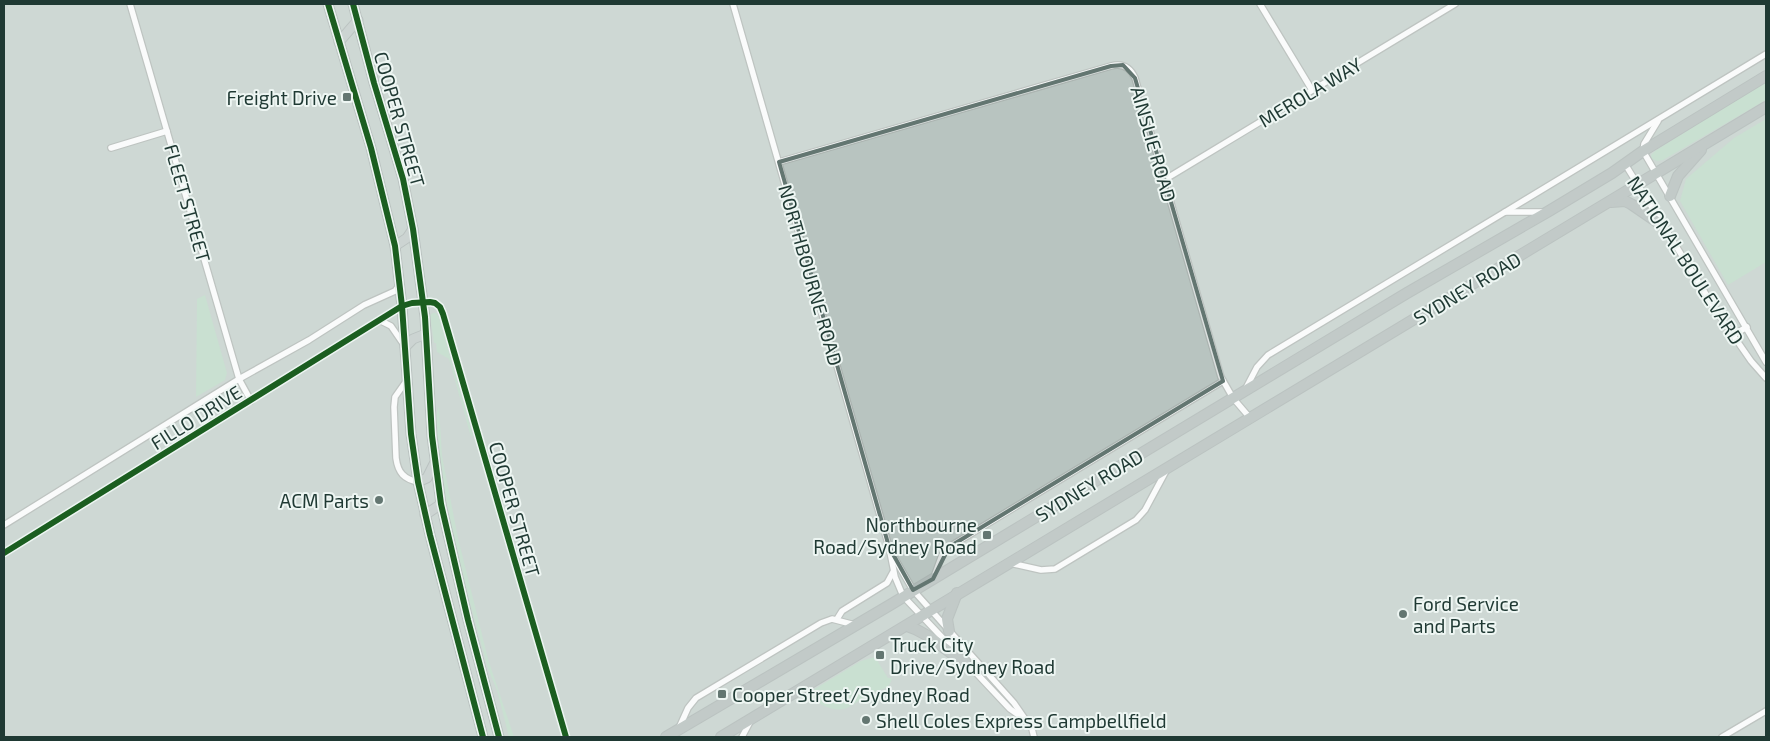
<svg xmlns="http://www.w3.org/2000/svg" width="1770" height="741" font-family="'Exo 2',sans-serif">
<rect width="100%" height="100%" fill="#e1e7e4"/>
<rect fill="#ced8d4" x="4" y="4" width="1762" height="733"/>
<g fill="#c9e0d1">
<path d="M1766 81V100L1663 160 1657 161 1652 159 1651 155 1655 151Z"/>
<path d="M1766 119V262L1728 285 1680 201 1686 179 1734 138Z"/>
<path d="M205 295 227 373 225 380 196 397 197 299Z"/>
<path d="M433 313H436L439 318 473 436 471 437 449 359 437 352 436 343H434L430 315Z"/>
<path d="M439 407 442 456 458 538 488 659 514 737H509L497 690 488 669C469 598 448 528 439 456 437 441 432 420 439 407Z"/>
<path d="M875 657 888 678H892C890 690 880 689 871 693 863 697 856 704 847 708 833 713 816 704 808 693L861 661Z"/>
</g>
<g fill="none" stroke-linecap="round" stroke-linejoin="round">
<defs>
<g id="minor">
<path d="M130 4 239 379 251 401"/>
<path d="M733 4 889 547 895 577 903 596 954 650"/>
<path d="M1260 4 1312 90"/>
<path d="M1658 121 1644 144 1643 151 1766 362"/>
<path d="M111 148 167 131"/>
<path d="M779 162 1111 66C1122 63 1130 67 1135 78L1221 377 1233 398 1251 419"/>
<path d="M1625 164 1717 312 1751 361 1766 378"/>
<path d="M1164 180 1455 4"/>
<path d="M1505 212 1766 54"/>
<path d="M379 320 391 326 404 345"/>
<path d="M1733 335 1747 327"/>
<path d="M407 380 395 397 394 407 396 458C398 473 404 479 418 482"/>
<path d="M1246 388 1257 367 1268 355 1505 212H1544"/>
<path d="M4 525 239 379 309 340 364 305 395 291 400 284"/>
<path d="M891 552 913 590 1014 703 1032 729 1034 737"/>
<path d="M4 553 402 306 412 303 430 302 435 303 440 307 443 314 566 737"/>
<path d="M1010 563 1041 570 1055 569 1136 520 1145 510 1166 471"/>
<path d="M934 577 942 555 949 547 1223 381"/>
<path d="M837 619 842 611 887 583 893 572"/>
<path d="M964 660 1010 709 1023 718"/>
<path d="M679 728 688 708 696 698 821 623 832 619 855 625"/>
<path d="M742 737 751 720"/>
<path d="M1722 737 1766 711"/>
</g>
<g id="primary">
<path d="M328 4 371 148 395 246 402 306 411 434 418 482 430 535 483 737"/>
<path d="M353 4 374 83 403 179 413 229 425 317 432 436 441 504 468 620 499 737"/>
<path d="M339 42 358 20"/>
<path d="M395 246 407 238 413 229"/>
<path d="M405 347 413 339 423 335 426 338"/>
<path d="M418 482 427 478 434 464"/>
<path d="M425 515 441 504"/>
</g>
<g id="trunk">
<path d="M1670 196 1678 176 1701 150"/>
<path d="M1611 202 1625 201 1631 204 1663 226"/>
<path d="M907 626C930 633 945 651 965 662"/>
<path d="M949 631 947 619 957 593"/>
<path d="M666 737 890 605 1407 293 1549 211 1612 173 1643 151 1766 76"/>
<path d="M721 737 1766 107"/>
</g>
</defs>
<use href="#minor" stroke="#bec4c1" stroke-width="8"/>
<use href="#primary" stroke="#bbc3c1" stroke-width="11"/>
<use href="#trunk" stroke="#bbc3c1" stroke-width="12"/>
<use href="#minor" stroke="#fafbfb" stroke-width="5.5"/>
<use href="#primary" stroke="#ccd4d2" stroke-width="9"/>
<use href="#trunk" stroke="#c2cac8" stroke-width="10"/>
<defs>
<g id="cycleway">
<path d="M328 4 371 148 395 246 402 306 411 434 418 482 430 535 483 737"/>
<path d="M353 4 374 83 403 179 413 229 425 317 432 436 441 504 468 620 499 737"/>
<path d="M4 553 402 306 412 303 430 302 435 303 440 307 443 314 566 737"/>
</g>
</defs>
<use href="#cycleway" stroke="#eef6f3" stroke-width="9"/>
<use href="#cycleway" stroke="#1b5e20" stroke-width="6"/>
</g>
<path fill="#637671" fill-opacity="0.2" stroke="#637671" stroke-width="4" stroke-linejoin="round" d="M1123 65 1135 78 1223 381 949 547 933 579 913 590 889 547 779 162 1111 66Z"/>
<g fill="#637671" stroke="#eef6f3" stroke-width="2">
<rect x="342" y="92" width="10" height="10" rx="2.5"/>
<circle cx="379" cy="500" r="5"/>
<rect x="982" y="530" width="10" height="10" rx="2.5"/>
<circle cx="1403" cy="614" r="5"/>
<rect x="875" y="650" width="10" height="10" rx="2.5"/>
<rect x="717" y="689" width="10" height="10" rx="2.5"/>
<circle cx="866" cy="720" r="5"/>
</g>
<g text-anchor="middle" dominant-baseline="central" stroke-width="4" stroke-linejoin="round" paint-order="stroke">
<g font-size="19" fill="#1f3933" stroke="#eef6f3">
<text transform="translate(1310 92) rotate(-31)">MEROLA WAY</text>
<text transform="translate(400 119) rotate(74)">COOPER STREET</text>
<text transform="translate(1154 144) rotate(74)">AINSLIE ROAD</text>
<text transform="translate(188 203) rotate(74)">FLEET STREET</text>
<text transform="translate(1686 260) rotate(57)">NATIONAL BOULEVARD</text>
<text transform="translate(811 275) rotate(74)">NORTHBOURNE ROAD</text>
<text transform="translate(1467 288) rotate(-31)">SYDNEY ROAD</text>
<text transform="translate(196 417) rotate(-32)">FILLO DRIVE</text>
<text transform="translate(1089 485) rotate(-31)">SYDNEY ROAD</text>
<text transform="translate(515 509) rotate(74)">COOPER STREET</text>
</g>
<g font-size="19" fill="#1f3933" stroke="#eef6f3" text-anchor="start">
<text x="337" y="97" text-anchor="end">Freight Drive</text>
<text x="369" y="500" text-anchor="end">ACM Parts</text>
<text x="977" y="524" text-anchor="end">Northbourne<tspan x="977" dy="22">Road/Sydney Road</tspan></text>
<text x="1413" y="603">Ford Service<tspan x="1413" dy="22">and Parts</tspan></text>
<text x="890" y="644">Truck City<tspan x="890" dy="22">Drive/Sydney Road</tspan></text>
<text x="732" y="694">Cooper Street/Sydney Road</text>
<text x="876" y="720">Shell Coles Express Campbellfield</text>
</g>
</g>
<rect width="1770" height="741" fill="none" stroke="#1f3933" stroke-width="10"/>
</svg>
